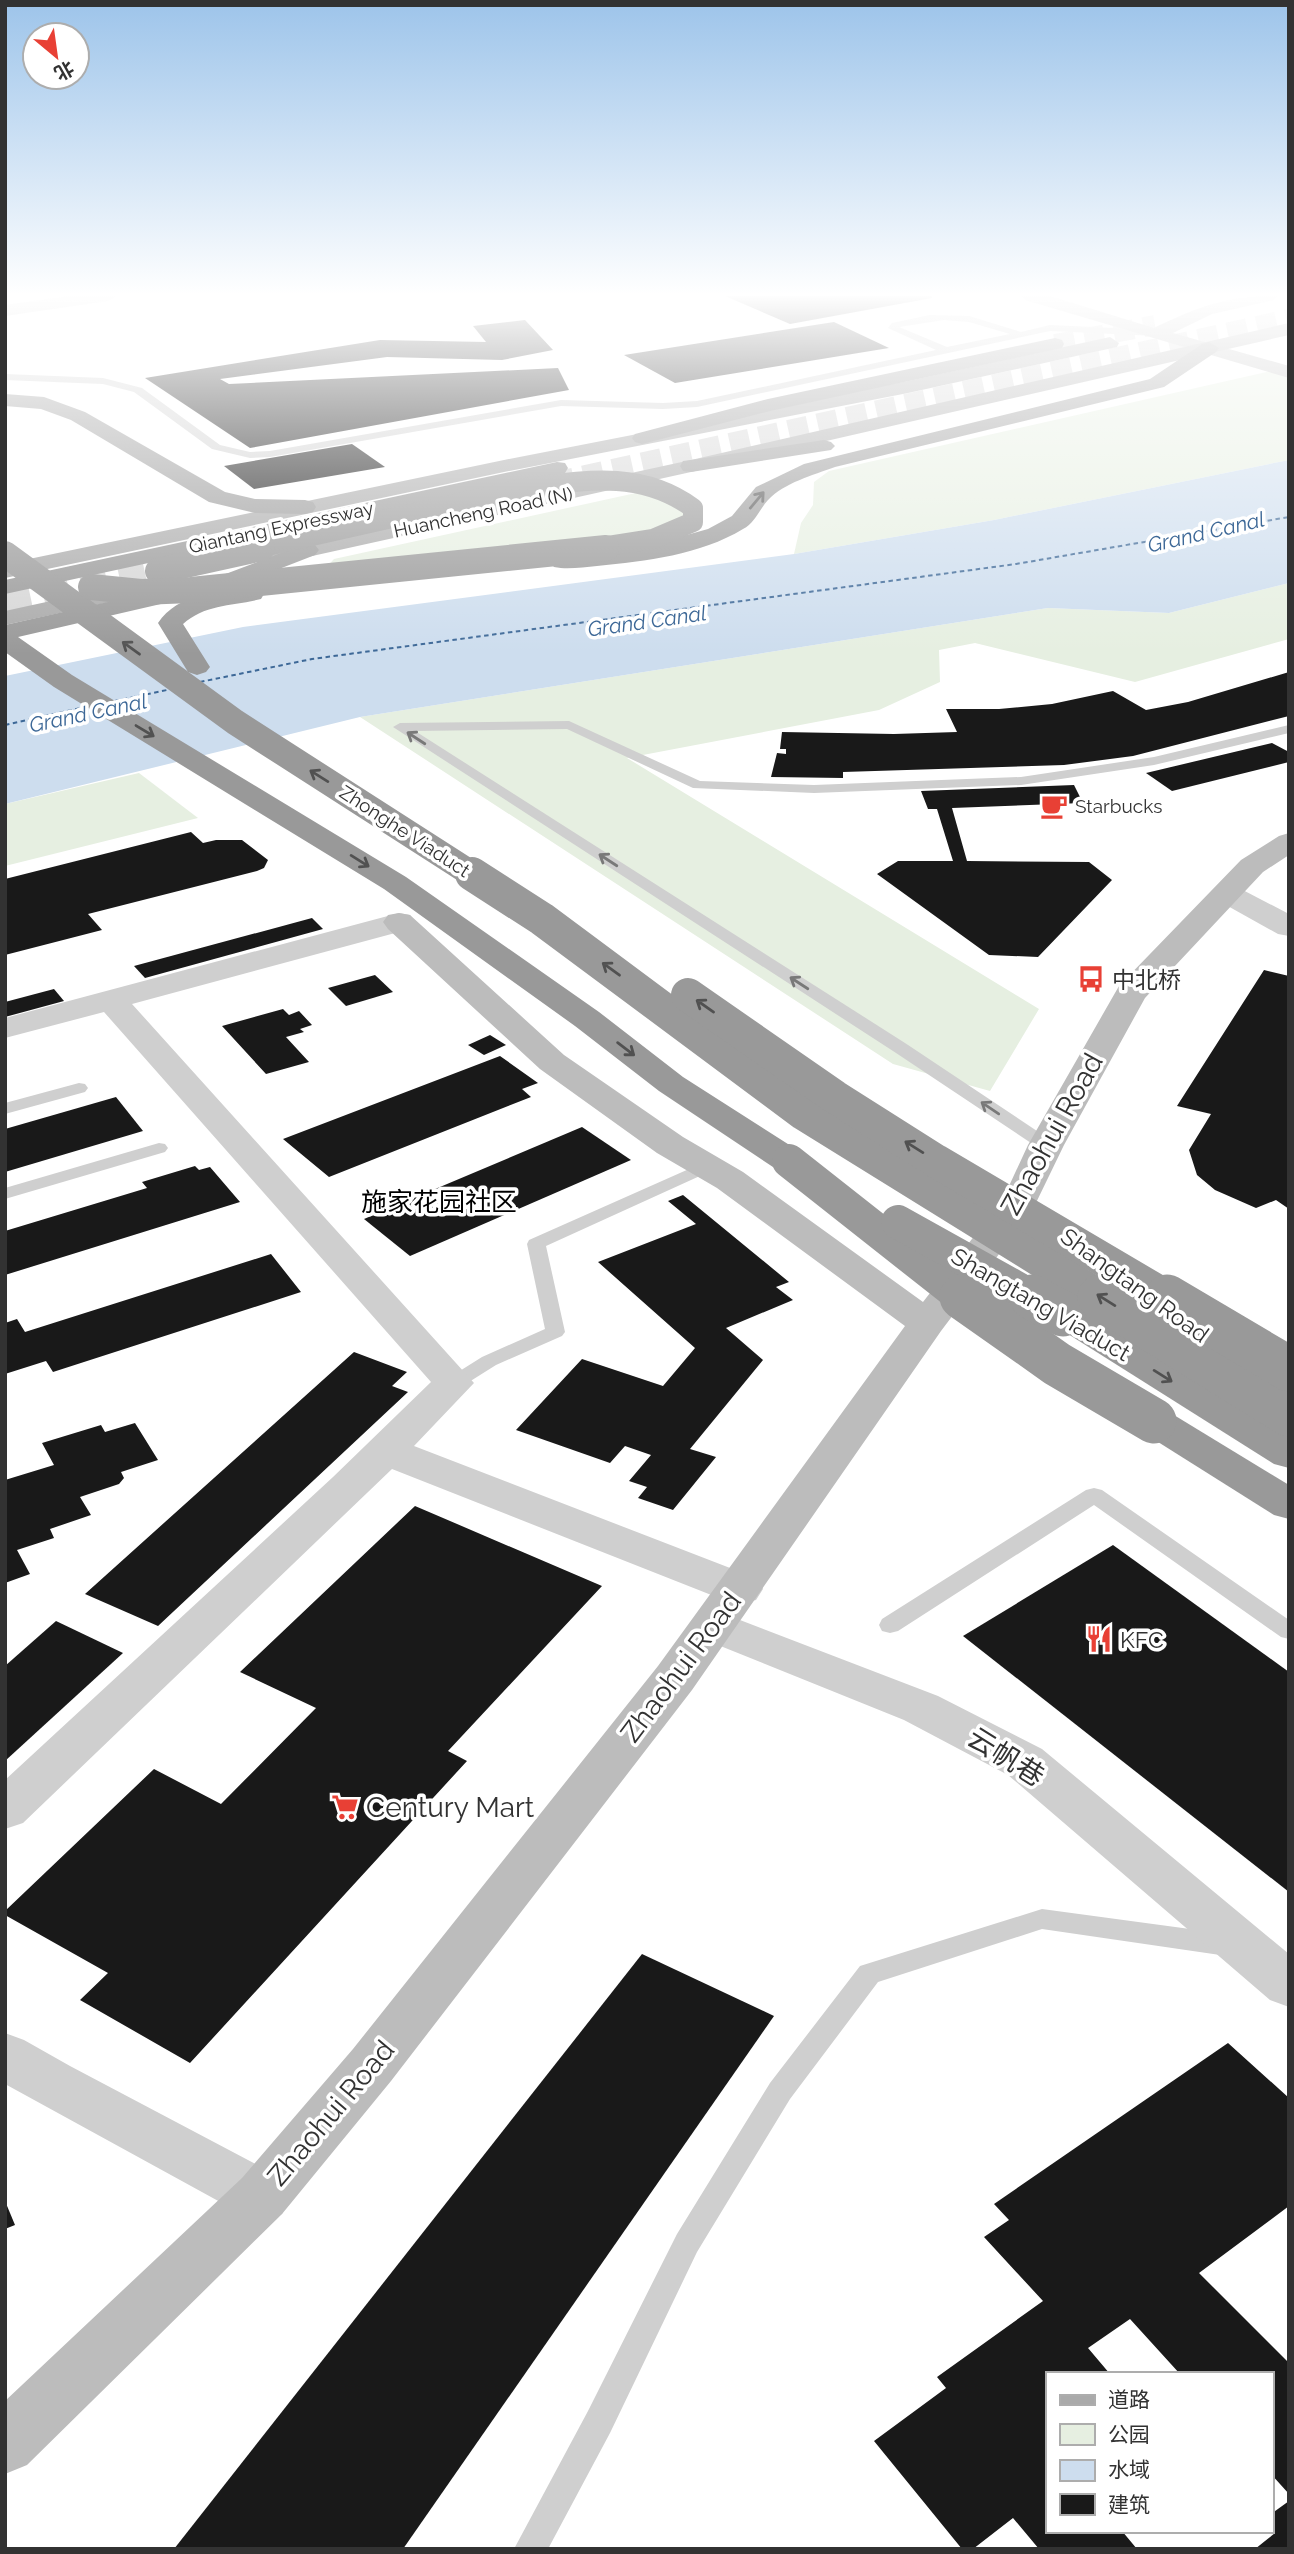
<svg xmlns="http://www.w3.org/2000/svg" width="1294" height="2554" font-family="Raleway,'Noto Sans SC',sans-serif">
<rect width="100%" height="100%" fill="#fff"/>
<g fill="#e6efe1">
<path d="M1289 367V460L994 520 794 554 801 523 813 505 814 482 829 471Z"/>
<path d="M636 493 702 508 650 535 322 572 334 559Z"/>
<path d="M1289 583V639L1135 682 975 643 939 650 940 682 879 710 627 758 1039 1009 990 1091 893 1064 360 717 1048 608 1169 613Z"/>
<path d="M139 773 198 818 5 866V804Z"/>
</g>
<path fill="#cdddee" d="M1289 460V583L1169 613 1048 608 360 717 5 804V676L243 627 794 554 994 520Z"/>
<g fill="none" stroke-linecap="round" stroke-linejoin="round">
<g stroke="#3d6897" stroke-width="2" stroke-dasharray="4.5 3.5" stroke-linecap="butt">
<path d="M200 682 312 659 1016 564 1289 517"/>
<path d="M115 701 167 690"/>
<path d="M5 725 89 706"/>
</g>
</g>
<g fill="#191919">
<path d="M725 296H932V298L790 324Z"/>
<path d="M525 320 553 350 502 360 387 357 220 379 229 384 558 368 569 390 250 448 145 378 380 340 486 342 473 326Z"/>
<path d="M834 322 889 348 675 383 624 355Z"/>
<path d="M352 444 385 467 254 489 224 466Z"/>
<path d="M1289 672V716L1133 756 1064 765 843 772V778L771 777 777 753 786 754V749H780L782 732 894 734 957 732 946 709H999L1052 704 1113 691 1146 710 1188 702Z"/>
<path d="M1272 743 1289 752V762L1172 791 1146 773Z"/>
<path d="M1074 785 1083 803 952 808 967 861 1089 862 1112 880 1038 957 989 955 877 874 898 861H953L937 809H928L921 791Z"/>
<path d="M191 832 203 843 216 840H242L268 860 264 868 257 871 88 914 102 930 5 955V879Z"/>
<path d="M312 918 323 929 145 978 134 966Z"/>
<path d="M1264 970 1289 976V1209L1276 1200 1256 1208 1215 1190 1197 1175 1189 1150 1211 1114 1177 1106Z"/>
<path d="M375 975 393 992 346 1006 328 988Z"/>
<path d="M54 989 64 1001 5 1017V1002Z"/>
<path d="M283 1009 289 1015 299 1011 312 1025 300 1029 304 1032 286 1037 309 1062 266 1074 222 1026Z"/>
<path d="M490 1035 506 1045 484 1055 468 1045Z"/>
<path d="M500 1056 538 1083 522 1089 531 1097 329 1177 283 1139Z"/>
<path d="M116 1097 143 1131 5 1172V1129Z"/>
<path d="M582 1127 631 1160 410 1256 364 1219Z"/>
<path d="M195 1166 199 1170 210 1167 240 1202 5 1275V1231L147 1188 142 1182Z"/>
<path d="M683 1195 789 1282 776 1287 793 1300 726 1328 763 1360 690 1449 716 1457 673 1510 638 1498 647 1487 629 1481 651 1455 625 1446 610 1463 516 1430 582 1359 663 1386 695 1348 598 1262 696 1224 668 1201Z"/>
<path d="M271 1254 301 1292 53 1372 46 1361 5 1374V1323L17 1319 25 1332Z"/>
<path d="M354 1352 407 1372 392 1386 408 1392 158 1626 85 1594Z"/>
<path d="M135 1423 158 1460 121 1472 124 1478 119 1484 80 1497 91 1515 50 1529 54 1538 17 1550 30 1574 5 1583V1480L54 1465 42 1443 101 1425 105 1432Z"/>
<path d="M415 1506 602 1586 448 1751 467 1761 190 2063 80 2000 108 1973 5 1915V1911L154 1769 221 1804 316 1708 240 1672Z"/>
<path d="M1113 1545 1289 1672V1892L963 1636Z"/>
<path d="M56 1621 123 1653 5 1761V1666Z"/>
<path d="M642 1954 774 2016 403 2549H174Z"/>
<path d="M1228 2043 1289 2098V2206L1199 2273 1289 2363V2494L1271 2474V2374H1180L1130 2319 1088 2348 1110 2374H1047V2531H1122L1137 2549H1039L1013 2518 973 2549H962L874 2441 946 2388 937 2377 1043 2301 984 2237 1009 2220 994 2204Z"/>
<path d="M5 2201 15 2225 5 2229Z"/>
<path d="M1289 2501V2549H1255L1275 2533 1271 2529V2514Z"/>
</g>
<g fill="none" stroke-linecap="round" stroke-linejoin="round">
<g stroke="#d6d6d6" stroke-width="20" stroke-dasharray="20 10" stroke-linecap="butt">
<path d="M1055 344 1155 325"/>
<path d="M554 482 1289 319"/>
</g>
<path stroke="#d6d6d6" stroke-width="26" stroke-dasharray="26 13" stroke-linecap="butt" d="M5 602 195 561"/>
<g fill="#cfcfcf" fill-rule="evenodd">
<path d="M930 315 969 316 1021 332 1050 325 1157 330 1162 333 1157 336 1050 331 697 407 663 409 561 406 270 457 250 458 212 449 134 392 103 384 5 380V374L103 378 142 388 220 445 250 452 270 451 561 400 663 403 697 401 936 350 888 328 892 323ZM944 320 969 322 1010 334 947 347 899 327Z"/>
<path d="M569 721 700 781 814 785 1021 777 1154 757 1289 725V733L1154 765 1021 785 814 793 693 788 567 729 415 731 905 1043 1052 1141 1055 1145 1052 1149H1040L893 1051 393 727 400 723Z"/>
<path d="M79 1083 85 1084 88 1088 85 1092 5 1114V1103Z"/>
<path d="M159 1143 165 1144 168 1148 165 1152 5 1199V1188Z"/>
<path d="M707 1161 716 1166 713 1170 546 1246 565 1332 562 1336 496 1365 461 1387H447L444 1383 447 1379 482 1357 545 1329 527 1244 529 1240Z"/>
<path d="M1094 1488 1102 1490 1289 1620V1639L1281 1637 1094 1505 898 1631 890 1633 882 1631 879 1625 882 1619 1086 1490Z"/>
<path d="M1042 1909 1227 1934 1236 1938 1240 1945 1236 1952 1227 1956 1042 1929 878 1982 790 2099 697 2252 610 2433 548 2549H514L588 2411 677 2234 770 2083 860 1966Z"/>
</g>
<g fill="#cfcfcf" fill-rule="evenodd">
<path d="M1228 885 1239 888 1289 914V936L1278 934 1217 900 1213 894 1217 888Z"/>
<path d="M399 913 410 915 415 922 410 929 132 1004 474 1383 414 1446 756 1578 763 1589 756 1600 740 1604 724 1600 392 1469 23 1823 5 1829V1780L333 1477 431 1382 104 1012 5 1038V1018Z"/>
<path d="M714 1610 938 1696 1042 1749 1289 1954V2007L1270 2000 1008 1775 904 1720 698 1637 691 1626 698 1615Z"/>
<path d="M5 2033 24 2040 70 2066 282 2178 291 2196 282 2214 262 2221 242 2214 5 2084Z"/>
</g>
<g fill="#bcbcbc" fill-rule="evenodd">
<path d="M69 296H117L108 301 5 316V305Z"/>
<path d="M1022 296H1050L1154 328C1200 306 1226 296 1277 296L1274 300 1212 314 1173 333 1289 366V378L1025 300Z"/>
<path d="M1289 833V855L1263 872 1145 998 1064 1145 1033 1209 941 1331 692 1690 391 2081 282 2214 27 2465 5 2474V2401L242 2178 353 2049 658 1666 905 1326 717 1188 657 1153 540 1069 388 929 383 922 388 915 399 913 410 915 564 1055 683 1137 743 1172 923 1302 1003 1199 1028 1145 1119 986 1241 860 1279 836Z"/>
</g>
<g fill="#aaa" fill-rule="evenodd">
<path d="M1289 323V335L691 472 267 566 259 564 255 559 259 554 267 552 691 460Z"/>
<path d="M1110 337 1119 343 1117 347 908 393 504 472 5 578V564L504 460 908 381Z"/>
<path d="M106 589 115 591 118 596 115 601 5 625V611Z"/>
</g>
<g fill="#999" fill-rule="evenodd">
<path d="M1055 338 1062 340 1064 344 1062 348 770 411 642 444 635 442 632 438 635 434 768 399Z"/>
<path d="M1209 342 1219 348 1216 352 1164 387 835 467C813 475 784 483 768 500 759 510 755 523 743 529 700 555 646 561 597 566 583 567 568 570 554 567L550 562 554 557 562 555 651 545 708 529 732 516 756 487 804 464 1150 379 1202 344Z"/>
<path d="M5 394 44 397 85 412 225 492 255 499 305 500 313 502 316 507 313 512 305 514 255 513 209 502 71 420 41 409 5 406Z"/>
<path d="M824 440 831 442 835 446 831 450 691 472 683 471 680 466 683 461 691 460Z"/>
<path d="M557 462 565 463 568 468 565 473 5 594V580Z"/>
<path d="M307 543 315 545 319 550 315 555 230 588 18 637 72 675 406 877 599 1012 683 1077 802 1153 807 1161 802 1169 789 1172 776 1169 659 1091 575 1026 384 889 54 687 5 652V625L215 578Z"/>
<path d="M252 587 261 589 264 594 261 599C233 606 205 604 183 624L210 667 206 672 197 675 188 672 158 623C178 593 219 591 252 587Z"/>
<path d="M1063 1302 1077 1306 1289 1435V1468L1274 1464 1049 1322 1043 1314 1049 1306Z"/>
<path d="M1154 1408 1169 1412 1289 1485V1519L1274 1515 1139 1430 1133 1421 1139 1412Z"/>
</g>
<path stroke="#999" stroke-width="20" d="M254 549 526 488C586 480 641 470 693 508V522L653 539 589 549"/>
<g stroke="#999" stroke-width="26">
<path d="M5 554 235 722 475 876"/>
<path d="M158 571 262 548"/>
<path d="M91 587 141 592 191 590 606 548"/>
</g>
<g stroke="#999" stroke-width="34">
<path d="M472 874 542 919 803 1113 1103 1299"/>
<path d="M688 995 835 1097 936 1161 1170 1299"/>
<path d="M789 1161 964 1299"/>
<path d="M898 1222 1036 1299"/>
</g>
<g stroke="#999" stroke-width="45">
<path d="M962 1297 1057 1364 1154 1421"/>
<path d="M1032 1297 1063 1314"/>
<path d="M1100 1297 1289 1414"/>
<path d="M1167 1297 1289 1369"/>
</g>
</g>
<defs><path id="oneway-shaft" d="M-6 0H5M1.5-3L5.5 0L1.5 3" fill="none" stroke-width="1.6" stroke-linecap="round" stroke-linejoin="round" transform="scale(1.75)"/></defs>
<g stroke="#515151">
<use href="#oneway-shaft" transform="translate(757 500) rotate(-50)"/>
<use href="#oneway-shaft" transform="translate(131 648) rotate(-144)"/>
<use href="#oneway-shaft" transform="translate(145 731) rotate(31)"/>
<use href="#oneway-shaft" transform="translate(319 776) rotate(-148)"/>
<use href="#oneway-shaft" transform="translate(360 861) rotate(32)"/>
<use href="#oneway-shaft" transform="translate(611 969) rotate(-144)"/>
<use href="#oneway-shaft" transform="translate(705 1006) rotate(-145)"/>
<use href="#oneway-shaft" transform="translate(626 1049) rotate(37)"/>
<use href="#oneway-shaft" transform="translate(914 1147) rotate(-148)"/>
<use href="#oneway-shaft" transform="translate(1106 1300) rotate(-148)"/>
<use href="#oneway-shaft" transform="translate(1163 1376) rotate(32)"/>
</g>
<g stroke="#797979">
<use href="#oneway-shaft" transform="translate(416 738) rotate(-147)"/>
<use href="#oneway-shaft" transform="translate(608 860) rotate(-147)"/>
<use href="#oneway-shaft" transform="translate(799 983) rotate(-147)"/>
<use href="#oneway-shaft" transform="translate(990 1108) rotate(-146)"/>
</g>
<linearGradient id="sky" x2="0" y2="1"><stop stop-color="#9dc4ea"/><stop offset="0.45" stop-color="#fff"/><stop offset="1" stop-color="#fff" stop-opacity="0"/></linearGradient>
<rect width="1294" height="654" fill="url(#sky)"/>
<defs>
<symbol id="cafe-bare" viewBox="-9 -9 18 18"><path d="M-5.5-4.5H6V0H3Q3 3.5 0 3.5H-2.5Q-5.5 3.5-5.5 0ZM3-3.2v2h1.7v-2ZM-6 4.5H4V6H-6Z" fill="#e84035" stroke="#fff" stroke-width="2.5" paint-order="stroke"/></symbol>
<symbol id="bus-bare" viewBox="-9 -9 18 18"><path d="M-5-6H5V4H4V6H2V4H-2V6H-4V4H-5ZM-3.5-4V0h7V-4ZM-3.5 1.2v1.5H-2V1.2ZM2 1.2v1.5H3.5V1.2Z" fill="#e84035" stroke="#fff" stroke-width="2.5" paint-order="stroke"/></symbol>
<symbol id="restaurant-bare" viewBox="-9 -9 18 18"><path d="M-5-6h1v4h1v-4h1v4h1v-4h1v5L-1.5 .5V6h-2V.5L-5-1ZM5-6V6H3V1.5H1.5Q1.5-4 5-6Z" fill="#e84035" stroke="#fff" stroke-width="2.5" paint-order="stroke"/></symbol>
<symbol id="supermarket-bare" viewBox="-9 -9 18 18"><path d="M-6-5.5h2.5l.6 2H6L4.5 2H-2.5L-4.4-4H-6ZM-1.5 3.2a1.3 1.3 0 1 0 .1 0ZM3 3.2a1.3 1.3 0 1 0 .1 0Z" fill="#e84035" stroke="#fff" stroke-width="2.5" paint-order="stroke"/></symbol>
</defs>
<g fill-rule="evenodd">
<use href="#cafe-bare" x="1035" y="787" width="38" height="38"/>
<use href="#bus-bare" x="1072" y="960" width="38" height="38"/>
<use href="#restaurant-bare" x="1080" y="1620" width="38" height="38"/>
<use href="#supermarket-bare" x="326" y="1788" width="38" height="38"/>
</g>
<g text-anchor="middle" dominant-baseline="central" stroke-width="7" stroke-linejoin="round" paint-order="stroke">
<g font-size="19" fill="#323232" stroke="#fff">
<text transform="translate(483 512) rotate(-12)">Huancheng Road (N)</text>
<text transform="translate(281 527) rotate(-12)">Qiantang Expressway</text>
<text transform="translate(405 831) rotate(33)">Zhonghe Viaduct</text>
</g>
<g font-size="19" fill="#323232" stroke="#fff" text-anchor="start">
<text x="1075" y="806">Starbucks</text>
</g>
<g font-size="21" font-style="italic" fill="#3d6897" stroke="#fff">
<text transform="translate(1206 532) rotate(-13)">Grand Canal</text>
<text transform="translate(647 621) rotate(-8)">Grand Canal</text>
<text transform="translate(88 713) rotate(-12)">Grand Canal</text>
</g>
<g font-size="23" fill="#323232" stroke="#fff" text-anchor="start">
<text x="1112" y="979">中北桥</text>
<text x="1120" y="1639">KFC</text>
</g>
<g font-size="23" fill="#323232" stroke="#fff">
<text transform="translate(1135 1285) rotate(36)">Shangtang Road</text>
<text transform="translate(1041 1304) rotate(30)">Shangtang Viaduct</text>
</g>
<g font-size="26" fill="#000" stroke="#fff">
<text x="439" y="1202">施家花园社区</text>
</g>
<g font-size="28" fill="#323232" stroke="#fff">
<text transform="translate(1052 1134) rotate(-61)">Zhaohui Road</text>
<text transform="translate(681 1667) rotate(-53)">Zhaohui Road</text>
<text transform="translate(1006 1757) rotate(32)">云帆巷</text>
<text transform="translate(331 2113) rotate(-50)">Zhaohui Road</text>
</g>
<g font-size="28" fill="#323232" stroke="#fff" text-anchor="start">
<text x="366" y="1807">Century Mart</text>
</g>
</g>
<rect width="1294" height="2554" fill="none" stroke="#323232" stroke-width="14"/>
<rect x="1046" y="2372" width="228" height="161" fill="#ffffff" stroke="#adadad" stroke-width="2"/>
<rect x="1060" y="2395" width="35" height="10" fill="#aaaaaa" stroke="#adadad" stroke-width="2"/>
<text x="1108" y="2407" font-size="21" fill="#323232">道路</text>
<rect x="1060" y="2424" width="35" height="21" fill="#e6efe1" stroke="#adadad" stroke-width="2"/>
<text x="1108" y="2442" font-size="21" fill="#323232">公园</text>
<rect x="1060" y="2460" width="35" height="21" fill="#cdddee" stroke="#adadad" stroke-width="2"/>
<text x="1108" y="2477" font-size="21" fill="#323232">水域</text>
<rect x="1060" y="2494" width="35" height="21" fill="#191919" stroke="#adadad" stroke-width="2"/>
<text x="1108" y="2512" font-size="21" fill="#323232">建筑</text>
<g transform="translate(56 56) rotate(151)"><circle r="33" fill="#ffffff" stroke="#adadad" stroke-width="2"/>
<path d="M0-5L12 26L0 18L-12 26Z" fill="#e84035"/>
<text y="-10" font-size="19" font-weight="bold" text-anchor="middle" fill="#323232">北</text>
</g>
</svg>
